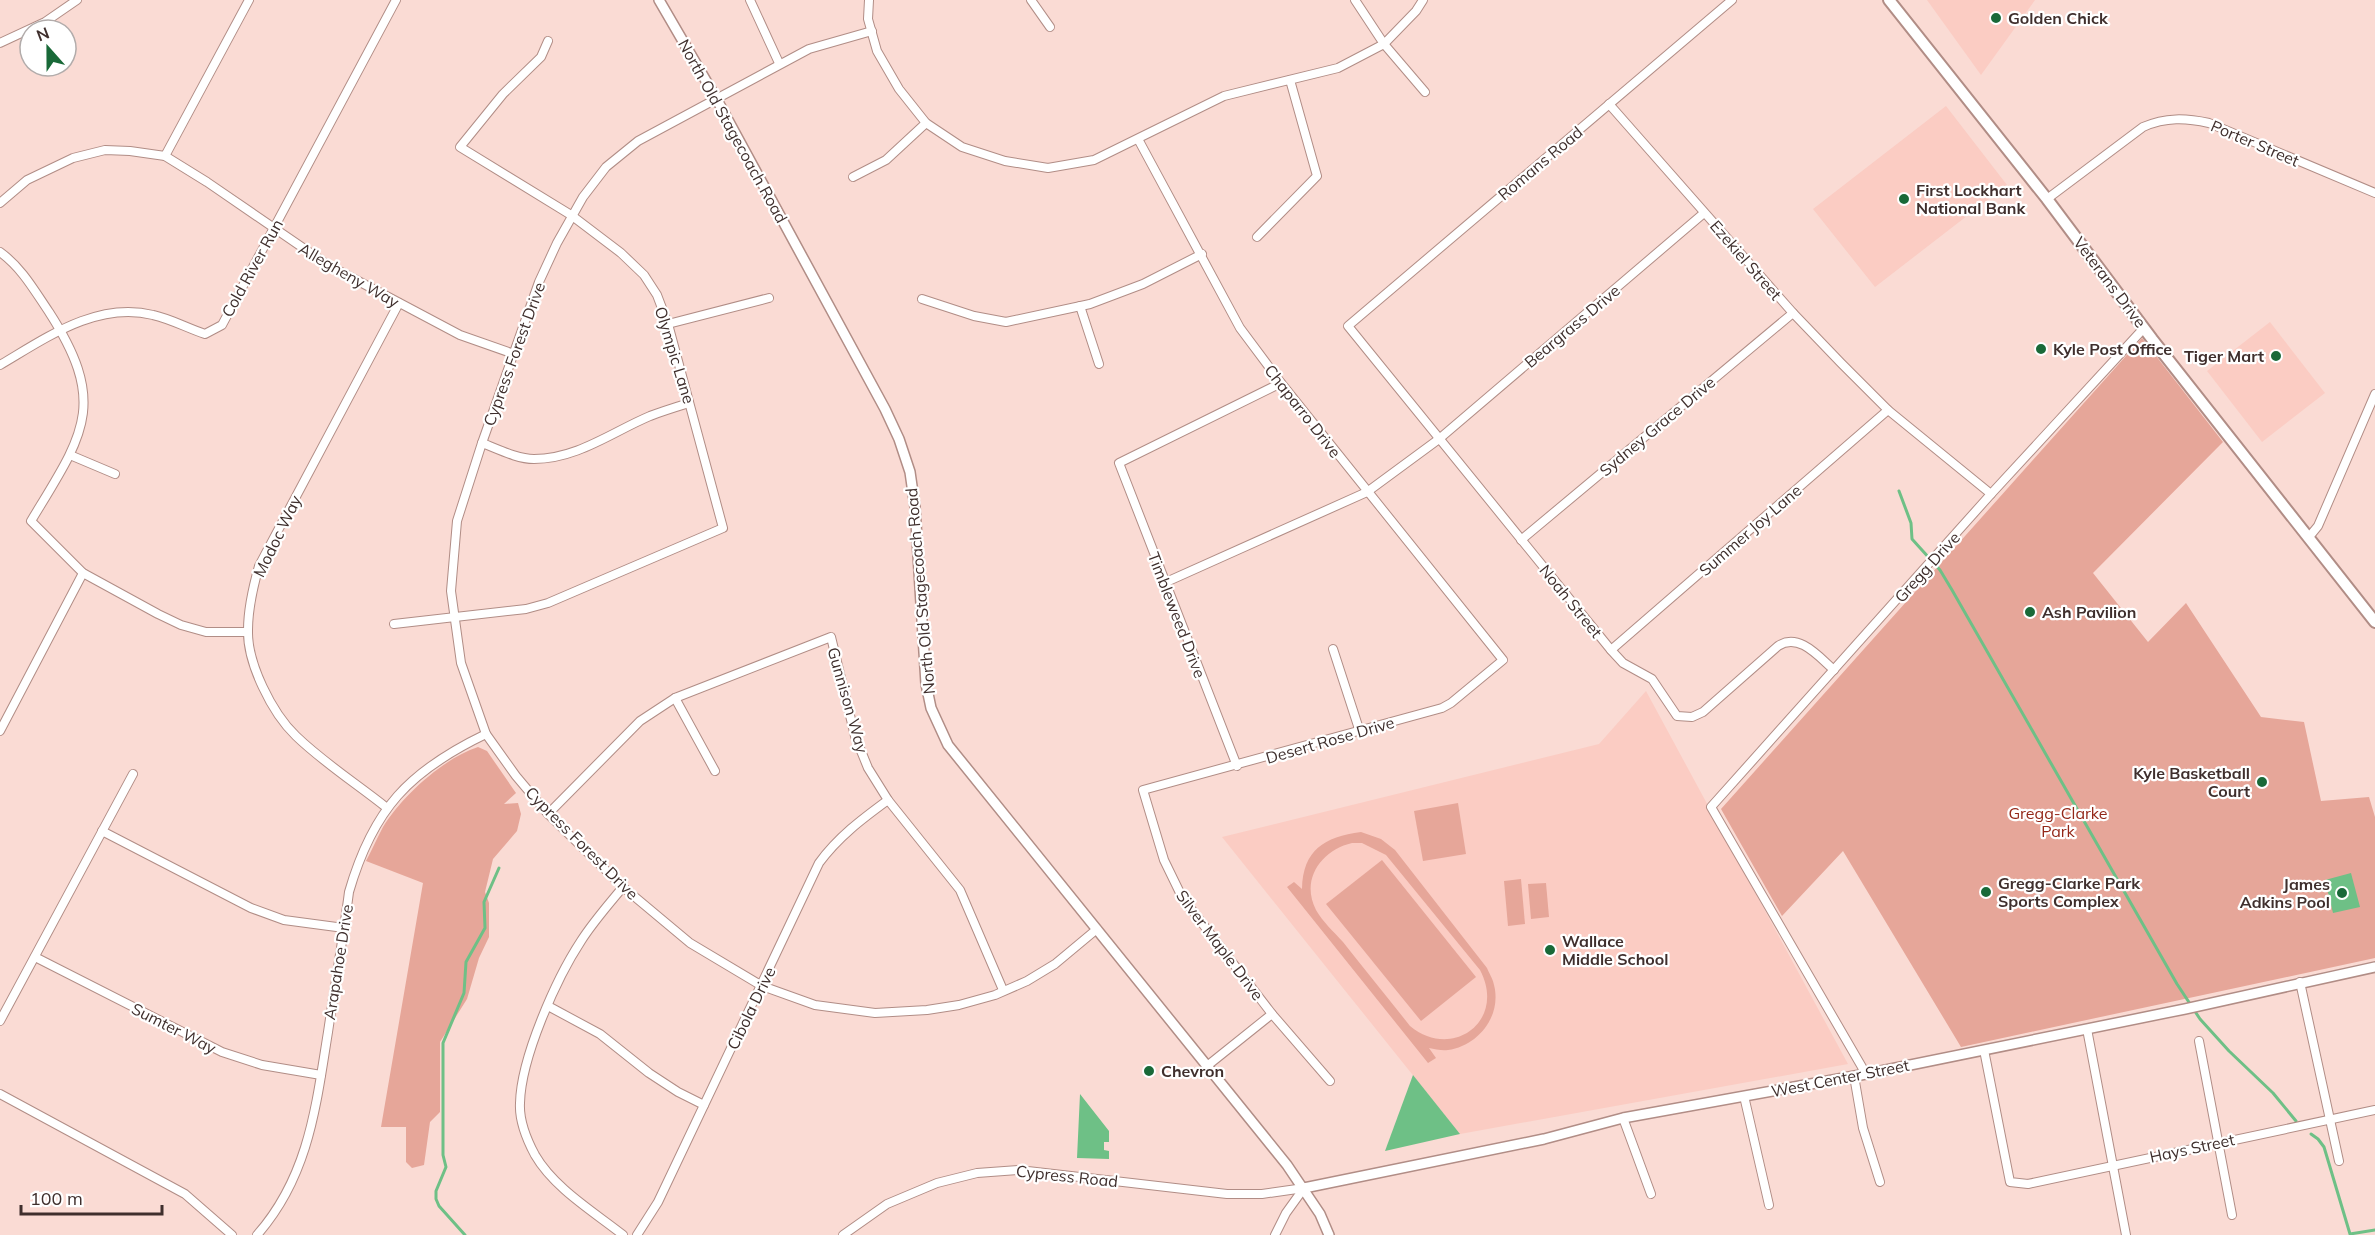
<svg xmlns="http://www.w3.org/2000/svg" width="2375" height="1235" font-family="Mulish,sans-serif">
<rect width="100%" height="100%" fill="#fadbd4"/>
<g fill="#fbccc3">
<path d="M1927 0H2035L1981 75Z"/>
<path d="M1946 106 2007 185 1875 287 1813 209Z"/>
<path d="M2270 322 2325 393 2262 442 2207 371Z"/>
<path d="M1646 691 1848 1064 1460 1134 1222 837 1599 744Z"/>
</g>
<g fill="#e6a699" fill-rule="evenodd">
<path d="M2142 338 2223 442 2093 573 2148 642 2186 603 2261 717 2304 722 2321 801 2369 797 2375 817V958L1961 1047 1843 851 1782 916 1721 809Z"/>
<path d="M478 747 487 751 516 793 504 804 518 803 521 814 517 831 493 859 485 892 489 903V937L479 958 467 999 440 1042V1112L430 1122 424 1165 412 1168 406 1162V1127H381L423 883 366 861C372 850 377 838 383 827 402 796 444 758 478 747Z"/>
<path d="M1458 803 1466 854 1423 861 1414 811Z"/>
<path d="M1361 832 1381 839 1395 850 1487 968C1489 973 1493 979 1494 985 1502 1016 1478 1046 1448 1050 1442 1051 1435 1049 1429 1048L1436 1058 1428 1063 1287 887 1294 882 1302 889C1303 850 1324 837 1361 832ZM1352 843H1362L1386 855 1480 970C1507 1021 1452 1061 1410 1026 1388 998 1365 970 1343 942 1334 932 1322 921 1316 910 1300 879 1322 850 1352 843Z"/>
<path d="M1382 860 1476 977 1421 1021 1326 904Z"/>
<path d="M1521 879 1525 924 1508 926 1504 881Z"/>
<path d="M1546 883 1549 917 1531 919 1528 884Z"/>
</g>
<g fill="#6ec086">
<path d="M2351 873 2360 907 2333 913 2325 880Z"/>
<path d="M1413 1075 1460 1134 1385 1151Z"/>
<path d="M1080 1094 1109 1131V1142H1104V1150L1109 1151V1159L1077 1158Z"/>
</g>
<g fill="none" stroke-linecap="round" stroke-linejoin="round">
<g stroke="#6ec086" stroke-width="3">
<path d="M1899 491 1911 523 1912 539 1940 570 1952 590 2177 984 2200 1019 2229 1051 2273 1093 2296 1121"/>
<path d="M2311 1134 2318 1139 2324 1147 2350 1234 2375 1230"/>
<path d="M465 1235 439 1206 436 1199V1191L446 1167 443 1155V1043L464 993 466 962 485 928 484 902 499 868"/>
</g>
<defs>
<g id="minor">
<path d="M750 0 779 63"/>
<path d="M869 0 868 19 877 51 899 89 926 123 962 147 1005 161 1048 168 1094 160 1224 96 1338 68 1384 44 1416 11 1423 0"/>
<path d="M1031 0 1050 27"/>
<path d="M1355 0 1384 44 1425 92"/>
<path d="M1732 0 1348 326 1611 650 1623 663 1652 679 1677 716 1692 717 1703 712 1778 646C1799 632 1819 657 1834 670"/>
<path d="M872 31 809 49 638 141 606 167 583 197 557 243 539 282 482 443 457 521 451 591 461 663 486 734 516 776 548 814 623 887 690 943 762 986 815 1005 875 1013 927 1010 959 1005 995 995 1027 981 1055 964 1097 929"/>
<path d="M0 43 45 22 77 0"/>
<path d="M1609 104 1793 313 1841 363 1888 410 1991 494"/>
<path d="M1138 139 1240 328 1281 383 1503 660 1451 703 1442 708 1143 790 1164 860 1182 897 1272 1014 1330 1081"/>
<path d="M165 156 249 0"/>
<path d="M853 177 886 160 926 123"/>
<path d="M2047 199 2143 127C2166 117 2186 118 2209 123L2375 193"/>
<path d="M0 203 27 180 73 158 105 150 130 151 165 156 207 182 328 265 460 335 514 354"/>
<path d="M1257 237 1317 176 1290 80"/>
<path d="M0 252C22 268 34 290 49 312 109 405 83 435 31 521L83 573 158 614 181 625 206 632H248"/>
<path d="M922 299 974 316 1006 322 1090 304 1143 284 1202 254"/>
<path d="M1080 306 1099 364"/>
<path d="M668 324 769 298"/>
<path d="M0 365C46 338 97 301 153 315 171 319 187 328 205 334L222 325 396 0"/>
<path d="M482 443C498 449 517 459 534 459 577 459 612 432 650 416 663 411 676 407 689 403"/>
<path d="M70 455 115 474"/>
<path d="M2309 537 2318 526 2375 394"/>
<path d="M1521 540 1793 313"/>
<path d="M1164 583 1367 492 1439 439 1704 213"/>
<path d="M394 624 526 609 548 603 723 528 668 324 657 295 644 275 621 253 571 215 460 147 503 94 541 57 548 41"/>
<path d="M1333 649 1360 732"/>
<path d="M1611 650 1888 410"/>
<path d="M675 698 715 771"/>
<path d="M0 731 83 573"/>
<path d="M1237 766 1119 463 1281 383"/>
<path d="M387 808C357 784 324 763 296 736 272 713 247 663 248 630 248 608 253 587 259 566L399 303"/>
<path d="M548 814 640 721 675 698 831 637 855 736 868 768 888 800 960 890 1003 990"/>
<path d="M102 831 251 908 284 920 344 928"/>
<path d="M35 957 222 1052 262 1065 321 1075"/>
<path d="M2300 982 2339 1161"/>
<path d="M548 1006 600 1034 649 1073 678 1092 704 1105"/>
<path d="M0 1021 133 774"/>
<path d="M2087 1029 2126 1235"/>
<path d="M2199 1041 2232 1215"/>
<path d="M1984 1050 2010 1182 2028 1184 2375 1110"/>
<path d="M1207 1066 1272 1014"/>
<path d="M1866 1074 1711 807 1991 494 2144 328"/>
<path d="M1854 1076 1863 1128 1880 1182"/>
<path d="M0 1094 185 1194 232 1235"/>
<path d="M1744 1096 1769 1205"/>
<path d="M1623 1118 1651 1194"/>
<path d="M257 1235C309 1176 316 1106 328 1032 335 985 343 939 349 892 373 809 409 771 486 734"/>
<path d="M623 1235C594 1212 554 1188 535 1155 527 1140 519 1120 520 1103 521 1058 556 979 581 941 593 922 609 904 623 887"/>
<path d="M637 1235 658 1202 819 863C838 837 862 819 888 800"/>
<path d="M843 1235 887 1204 937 1183 977 1173 1019 1170 1227 1194H1262L1304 1188"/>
<path d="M1275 1235 1286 1213 1304 1188"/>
</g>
<g id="tertiary">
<path d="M659 0 716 98 885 409 899 439 910 472 915 507 926 684 931 708 948 745 1287 1165 1320 1214 1329 1235"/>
<path d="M1304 1188 1544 1139 1623 1118 1866 1074 2185 1009 2375 967"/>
</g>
<path id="secondary" d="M1889 0 2047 199 2152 339 2375 622"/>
</defs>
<use href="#minor" stroke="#b18d86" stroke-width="10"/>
<use href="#tertiary" stroke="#b18d86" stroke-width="12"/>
<use href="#secondary" stroke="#b18d86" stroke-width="14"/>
<use href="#minor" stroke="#fff" stroke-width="8"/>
<use href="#tertiary" stroke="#fff" stroke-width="9"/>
<use href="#secondary" stroke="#fff" stroke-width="10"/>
</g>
<g fill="#196938" stroke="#fff" stroke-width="2">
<circle cx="1996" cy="18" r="6"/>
<circle cx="1904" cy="199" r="6"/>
<circle cx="2041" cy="349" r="6"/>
<circle cx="2276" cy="356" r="6"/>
<circle cx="2030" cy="612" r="6"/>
<circle cx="2262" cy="782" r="6"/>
<circle cx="1986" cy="892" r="6"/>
<circle cx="2342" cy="893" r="6"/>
<circle cx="1550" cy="950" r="6"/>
<circle cx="1149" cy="1071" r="6"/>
</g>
<g text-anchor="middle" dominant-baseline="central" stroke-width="4.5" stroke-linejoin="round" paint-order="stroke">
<g font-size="16" font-weight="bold" fill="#3f2f2d" stroke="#fff" text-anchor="start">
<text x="2008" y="18">Golden Chick</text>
<text x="1916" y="190">First Lockhart<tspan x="1916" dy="18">National Bank</tspan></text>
<text x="2053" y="349">Kyle Post Office</text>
<text x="2264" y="356" text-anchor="end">Tiger Mart</text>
<text x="2042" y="612">Ash Pavilion</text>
<text x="2250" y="773" text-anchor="end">Kyle Basketball<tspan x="2250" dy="18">Court</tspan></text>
<text x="1998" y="883">Gregg-Clarke Park<tspan x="1998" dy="18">Sports Complex</tspan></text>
<text x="2330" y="884" text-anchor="end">James<tspan x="2330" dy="18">Adkins Pool</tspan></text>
<text x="1562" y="941">Wallace<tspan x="1562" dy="18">Middle School</tspan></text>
<text x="1161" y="1071">Chevron</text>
</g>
<g font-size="16" fill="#3f2f2d" stroke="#fff">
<text transform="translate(733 131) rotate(61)">North Old Stagecoach Road</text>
<text transform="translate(2255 143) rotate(23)">Porter Street</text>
<text transform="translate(1540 163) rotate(-40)">Romans Road</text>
<text transform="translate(1746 260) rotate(49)">Ezekiel Street</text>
<text transform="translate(252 268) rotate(-61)">Cold River Run</text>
<text transform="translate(349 275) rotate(30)">Allegheny Way</text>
<text transform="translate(2110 282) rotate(53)">Veterans Drive</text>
<text transform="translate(1572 326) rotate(-40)">Beargrass Drive</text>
<text transform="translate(514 354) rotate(-70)">Cypress Forest Drive</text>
<text transform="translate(675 355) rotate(73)">Olympic Lane</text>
<text transform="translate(1303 411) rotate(52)">Chaparro Drive</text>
<text transform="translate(1657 426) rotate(-40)">Sydney Grace Drive</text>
<text transform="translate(1750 530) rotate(-41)">Summer Joy Lane</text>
<text transform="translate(277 536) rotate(-64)">Modoc Way</text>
<text transform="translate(1927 567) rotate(-48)">Gregg Drive</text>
<text transform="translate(920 591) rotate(-95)">North Old Stagecoach Road</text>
<text transform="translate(1571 601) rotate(51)">Noah Street</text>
<text transform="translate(1177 615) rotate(69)">Timbleweed Drive</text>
<text transform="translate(848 700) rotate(74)">Gunnison Way</text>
<text transform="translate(1330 740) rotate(-16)">Desert Rose Drive</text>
<text transform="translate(582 843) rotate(45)">Cypress Forest Drive</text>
<text transform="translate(1220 945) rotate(53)">Silver Maple Drive</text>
<text transform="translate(338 962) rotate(-81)">Arapahoe Drive</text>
<text transform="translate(751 1008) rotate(-64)">Cibola Drive</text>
<text transform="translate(174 1028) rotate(27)">Sumter Way</text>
<text transform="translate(1840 1078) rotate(-11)">West Center Street</text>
<text transform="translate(2192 1148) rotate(-12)">Hays Street</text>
<text transform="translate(1067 1176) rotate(6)">Cypress Road</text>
</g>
<g font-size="16" fill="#932718" stroke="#fff">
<text x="2058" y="813">Gregg-Clarke<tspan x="2058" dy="18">Park</tspan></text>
</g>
</g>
<g transform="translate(48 48) rotate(339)"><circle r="28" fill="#ffffff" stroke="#b2acab" stroke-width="1.5"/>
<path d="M0-4.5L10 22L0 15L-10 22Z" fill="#196938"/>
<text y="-9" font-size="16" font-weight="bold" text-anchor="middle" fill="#3f2f2d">N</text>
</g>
<path d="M21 1205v9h141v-9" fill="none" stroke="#3f2f2d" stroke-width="3"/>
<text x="30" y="1205" font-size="18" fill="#3f2f2d" stroke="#ffffff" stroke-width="4.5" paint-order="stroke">100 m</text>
</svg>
